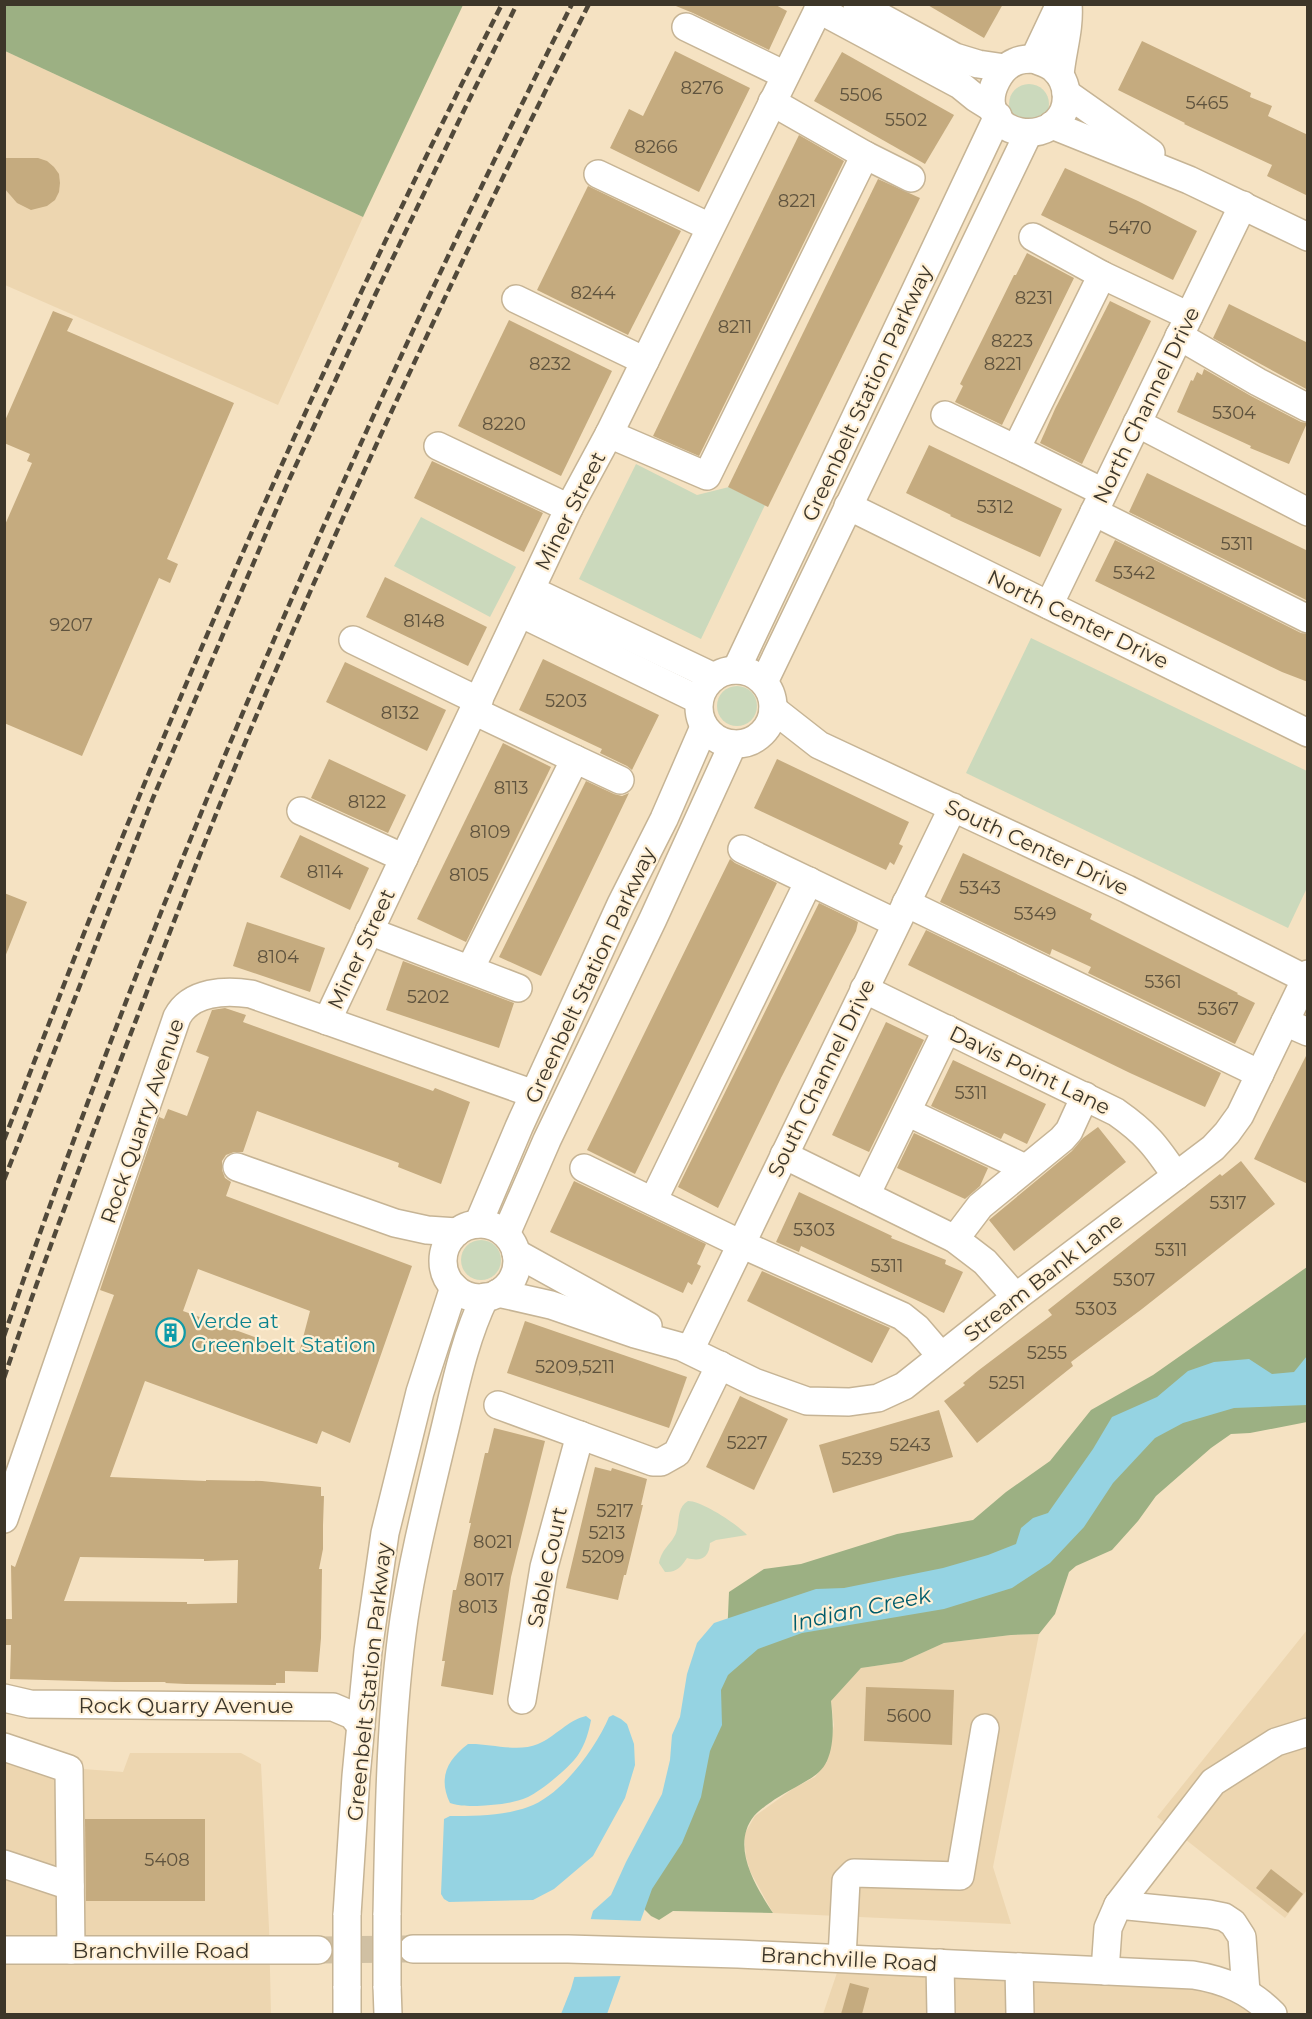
<svg xmlns="http://www.w3.org/2000/svg" width="1312" height="2019" font-family="Montserrat,sans-serif">
<rect width="100%" height="100%" fill="#f5e2c2"/>
<g fill="#edd6b0">
<path d="M5 51 363 217 278 405 5 285Z"/>
<path d="M1307 1630V1890L1285 1918 1157 1817Z"/>
<path d="M1039 1634 993 1867 1011 1924 773 1913 750 1871 746 1857 744 1835 755 1816 794 1788 815 1777 827 1762 834 1725 831 1701 861 1668 902 1662 944 1643 1011 1635Z"/>
<path d="M5 1734 83 1761V1769L123 1772 130 1753H241L261 1764 269 1928 271 2014H5Z"/>
<path d="M842 1958 1193 1975 1273 2014H823Z"/>
</g>
<g fill="#cbd9bc">
<circle cx="1029" cy="104" r="20"/>
<path d="M636 464 697 495 729 487 765 505 701 639 579 579Z"/>
<path d="M421 517 516 567 490 617 394 566Z"/>
<path d="M1031 638 1307 771V888L1288 928 966 773Z"/>
<circle cx="737" cy="706" r="20"/>
<circle cx="481" cy="1260" r="20"/>
<path d="M688 1501C702 1501 737 1524 747 1535L716 1540 710 1543C709 1558 701 1562 687 1558 681 1567 676 1573 665 1572L659 1563C662 1548 671 1545 676 1533 680 1522 676 1508 688 1501Z"/>
</g>
<g fill="#9cb083">
<path d="M5 4H463V5L363 217 5 51Z"/>
<path d="M1307 1267V1422L1250 1433 1231 1434 1211 1448 1156 1496 1138 1521 1112 1550 1076 1566 1069 1572 1055 1614 1039 1634 1011 1635 944 1643 902 1662 861 1668 831 1701C833 1720 835 1743 827 1761 821 1774 808 1780 796 1787 784 1793 763 1806 754 1816 730 1846 756 1887 773 1913L673 1911 659 1920 651 1916 632 1897 726 1661 729 1592 764 1569 801 1564 897 1534 973 1520 1006 1492 1050 1461 1091 1410 1153 1375Z"/>
</g>
<g fill="#95d3e2">
<path d="M1307 1356V1405L1234 1408 1183 1423 1155 1438 1113 1483 1084 1527 1050 1563 1012 1588 944 1609 802 1633 758 1649 728 1675 721 1690 722 1725 710 1751 701 1797 682 1843 652 1889 607 2014H561L571 1989 593 1911 611 1895 626 1862 662 1794 670 1760 672 1735 680 1717 687 1674 697 1643 714 1623 816 1589 844 1588 943 1568 988 1555 1016 1544 1021 1528 1033 1518 1048 1513 1093 1449 1112 1417 1157 1397 1188 1371 1214 1362 1249 1359 1272 1374 1294 1372Z"/>
<path d="M613 1715 621 1719 627 1724 634 1744 635 1765 625 1798 593 1856 554 1889 533 1900 449 1902 444 1899 441 1894 444 1819 450 1816C476 1816 503 1816 528 1807 561 1796 596 1748 609 1717Z"/>
<path d="M586 1716 591 1720C589 1731 585 1745 578 1755 569 1768 542 1790 528 1797 512 1804 494 1805 477 1806 467 1806 459 1806 450 1803 438 1778 447 1760 468 1744 490 1743 517 1753 538 1744 555 1737 568 1720 586 1716Z"/>
</g>
<path fill="#f5e2c2" d="M588 1919 644 1921 624 1976 571 1977Z"/>
<g fill="#c5ab7f" fill-rule="evenodd">
<path d="M671 4H774L787 11 769 50 693 13Z"/>
<path d="M926 4H1003L984 38Z"/>
<path d="M1142 41 1251 93 1250 97 1272 106 1268 116 1308 135V196L1267 176 1272 165 1184 124 1185 123 1118 90Z"/>
<path d="M675 51 750 88 699 192 610 148 629 109 643 116Z"/>
<path d="M842 52 954 115 925 164 814 101Z"/>
<path d="M799 135 844 161 699 456 653 436Z"/>
<path d="M4 158H38L47 161 54 167 59 174 60 183 59 192 55 200 47 206 31 210 17 203 4 188Z"/>
<path d="M1065 168 1138 201 1197 231 1173 280 1041 215Z"/>
<path d="M878 179 920 198 768 507 728 487Z"/>
<path d="M588 186 681 231 628 335 537 290Z"/>
<path d="M1027 253 1074 278 1002 425 955 402 963 386 960 384 982 340 1014 275H1016Z"/>
<path d="M1110 301 1151 321 1082 464 1040 443 1055 409Z"/>
<path d="M1229 304 1308 343V390L1213 338Z"/>
<path d="M53 311 73 319 67 331 234 403 167 559 178 564 170 583 159 578 82 756 4 723V527L32 463 27 461 30 454 4 443V423Z"/>
<path d="M509 320 612 371 561 476 458 426Z"/>
<path d="M1204 369 1251 396 1301 422 1307 423 1289 464 1250 448 1251 446 1177 412 1191 380 1193 381 1197 372 1202 375Z"/>
<path d="M929 445 1062 509 1040 557 950 516 951 515 906 493Z"/>
<path d="M432 461 543 513 524 552 414 498Z"/>
<path d="M1147 473 1308 551V601L1129 512Z"/>
<path d="M1115 540 1301 633 1308 634V682L1282 672 1095 581Z"/>
<path d="M385 577 487 627 468 666 366 617Z"/>
<path d="M543 659 659 715 632 770 627 766 600 753 602 749 519 710Z"/>
<path d="M345 662 446 710 427 751 326 702Z"/>
<path d="M503 743 551 767 466 942 417 919Z"/>
<path d="M329 759 406 795 388 833 311 798Z"/>
<path d="M777 759 909 822 899 844 903 846 894 865 890 862 886 870 754 808Z"/>
<path d="M586 781 614 794 622 796 629 793 541 976 499 957Z"/>
<path d="M300 835 369 868 350 910 280 877Z"/>
<path d="M963 853 1092 914 1090 919 1238 993 1237 994 1255 1003 1235 1044 1088 973 1091 967 1052 949 1050 955 940 902Z"/>
<path d="M730 859 735 863 777 883 635 1174 587 1150Z"/>
<path d="M4 893 27 902 5 957H4Z"/>
<path d="M819 903 858 922 856 931 781 1078 718 1208 678 1187Z"/>
<path d="M247 922 325 948 310 992 233 966Z"/>
<path d="M926 930 1221 1073 1205 1107 1130 1073 908 965Z"/>
<path d="M403 961 514 1003 499 1048 386 1010Z"/>
<path d="M225 1008 246 1015 243 1022 433 1091 435 1088 470 1102 441 1184 398 1167 399 1163 257 1111 243 1152H234L226 1155 222 1161V1170L225 1178 231 1182 226 1196 412 1266 350 1443 322 1431 317 1444 145 1381 110 1477 206 1481V1480L262 1481 321 1487V1496H324L323 1525V1549L319 1569H322L321 1638 318 1672 285 1671V1683H276V1685L186 1684 165 1683 166 1682H115L10 1679 11 1645H4V1619H12L11 1565 15 1567 114 1295 100 1290 159 1117 164 1119 168 1109 187 1116 209 1057 196 1052 212 1010ZM198 1269 310 1311 299 1353 183 1311ZM80 1557 204 1559V1561L238 1560 237 1603 187 1604V1602L64 1601Z"/>
<path d="M886 1022 924 1040 869 1152 832 1135Z"/>
<path d="M1308 1052V1184L1254 1159Z"/>
<path d="M953 1060 1046 1104 1027 1144 1004 1133 1001 1139 931 1106Z"/>
<path d="M1098 1127 1126 1162 1014 1251 989 1220 1072 1151 1083 1138Z"/>
<path d="M914 1133 988 1168 980 1186 965 1199 897 1168Z"/>
<path d="M1241 1161 1275 1204 1142 1309 1071 1362 1073 1366 977 1443 944 1401 965 1385 963 1383 979 1370 1052 1315 1048 1310 1220 1174 1222 1176Z"/>
<path d="M574 1181 706 1244 697 1264 701 1266 692 1285 688 1282 683 1293 550 1232Z"/>
<path d="M799 1192 892 1236 891 1238 946 1260 945 1264 963 1272 944 1313 801 1246 799 1252 776 1242Z"/>
<path d="M762 1271 890 1328 872 1363 747 1301Z"/>
<path d="M525 1321 687 1377 669 1428 507 1373Z"/>
<path d="M740 1396 788 1419 754 1490 706 1467Z"/>
<path d="M939 1410 953 1457 833 1493 819 1445Z"/>
<path d="M494 1428 545 1441 511 1577 493 1695 441 1686 445 1661H442L453 1590H456L471 1523H469L485 1453H488Z"/>
<path d="M595 1467 611 1471 612 1468 647 1479 641 1505H643L626 1575H624L618 1600 566 1588Z"/>
<path d="M866 1687 954 1690 952 1745 864 1741Z"/>
<path d="M85 1819H205V1901H86Z"/>
<path d="M1271 1869 1303 1894 1288 1913 1256 1888Z"/>
<path d="M850 1983 869 1988 862 2014H841Z"/>
</g>
<g fill="none" stroke-linecap="round" stroke-linejoin="round">
<path stroke="#d0c0a3" stroke-width="27" stroke-dasharray="27 14" stroke-linecap="butt" d="M318 1950 408 1949"/>
<defs>
<g id="minor">
<path d="M857 4 955 57 978 64 1005 68"/>
<path d="M818 9 960 85 976 98 992 108"/>
<path d="M686 27 785 75"/>
<path d="M1034 59C1040 62 1049 64 1054 69 1069 82 1071 108 1056 122 1038 140 999 135 992 107 988 91 1000 68 1015 62 1021 59 1027 59 1034 59Z"/>
<path d="M1034 59 1060 4"/>
<path d="M1060 75C1062 51 1070 29 1068 4"/>
<path d="M1066 93 1151 153"/>
<path d="M772 102 865 155"/>
<path d="M1052 125 1189 180 1308 237"/>
<path d="M598 174 710 227"/>
<path d="M1033 237 1102 275 1189 316"/>
<path d="M1102 275 1016 449 1103 492"/>
<path d="M516 299 645 361"/>
<path d="M1179 336 1258 382 1308 408"/>
<path d="M945 415 1016 449"/>
<path d="M1137 423 1308 512"/>
<path d="M609 434 707 476 865 155 911 178"/>
<path d="M438 446 569 508"/>
<path d="M848 506 1308 733"/>
<path d="M1094 512 1308 619"/>
<path d="M531 590 714 677"/>
<path d="M1049 605 1243 205"/>
<path d="M520 613 699 700"/>
<path d="M353 640 479 701"/>
<circle cx="736" cy="707" r="37"/>
<path d="M736 670 998 116"/>
<path d="M764 682 1028 134"/>
<path d="M773 709 819 745 1127 889 1306 979"/>
<path d="M474 711 575 759"/>
<path d="M301 811 404 858"/>
<path d="M742 849 896 923"/>
<path d="M906 903 1260 1074"/>
<path d="M369 931 518 988"/>
<path d="M470 969 575 759 620 780"/>
<path d="M864 989 1116 1112C1146 1133 1156 1146 1176 1176"/>
<path d="M327 1021 569 508 609 434 821 4"/>
<path d="M1285 1022 1308 1032"/>
<path d="M907 1112 1025 1168"/>
<path d="M784 1155 955 1239 985 1262 1016 1297"/>
<path d="M237 1167 395 1223 427 1230 457 1232"/>
<path d="M584 1168 741 1244 902 1316 917 1328 941 1356"/>
<path d="M866 1195 947 1029"/>
<path d="M653 1201 809 881"/>
<path d="M478 1224 519 1127 621 904 664 819 704 727"/>
<circle cx="480" cy="1261" r="37"/>
<path d="M506 1234 547 1140 653 919 733 744"/>
<path d="M955 1239 980 1206 1062 1139 1069 1131 1085 1096"/>
<path d="M516 1253 648 1326"/>
<path d="M498 1293 551 1305 635 1334 682 1347 754 1382 807 1401 849 1402 878 1398 904 1386 1016 1297 1213 1148 1227 1133 1240 1115 1308 974"/>
<path d="M690 1350 953 807"/>
<path d="M498 1405 653 1462H661L677 1453 720 1365"/>
<path d="M4 1519 177 1017C191 991 226 990 251 994L534 1094"/>
<path d="M4 1698 30 1704 333 1707 352 1715 361 1726"/>
<path d="M522 1700 544 1567 580 1435"/>
<path d="M4 1747 69 1769 71 1950"/>
<path d="M4 1864 70 1886"/>
<path d="M1118 1905 1213 1782 1276 1742 1308 1732"/>
<path d="M347 1915 356 1776 368 1651 385 1533 420 1392 454 1287"/>
<path d="M387 1915C389 1816 390 1717 404 1619 413 1559 428 1500 442 1441 454 1393 463 1342 485 1297"/>
<path d="M413 1949H568L738 1954 1193 1975C1225 1980 1250 1991 1273 2014"/>
<path d="M4 1950H318"/>
<path d="M842 1958 846 1881 854 1873 960 1876 985 1728"/>
<path d="M940 1963 941 2014"/>
<path d="M1019 1967 1020 2014"/>
<path d="M1105 1971 1108 1928 1118 1905 1209 1914 1224 1917 1233 1923 1242 1937 1246 1992"/>
<path d="M387 1986 388 2014"/>
<path d="M347 2014V1986"/>
</g>
</defs>
<use href="#minor" stroke="#c6b495" stroke-width="30"/>
<use href="#minor" stroke="#fff" stroke-width="27"/>
<g stroke="#51493a" stroke-width="4.5" stroke-dasharray="9 4.5" stroke-linecap="butt">
<path d="M4 1140C49 1024 93 907 141 792 251 525 371 262 502 4"/>
<path d="M4 1180 153 798 289 480 376 293 467 104 517 4"/>
<path d="M4 1336C161 879 354 435 572 4"/>
<path d="M4 1378C43 1262 87 1148 131 1033 177 914 222 794 273 677 371 449 477 226 589 4"/>
</g>
<defs>
<g id="minor-bridge">
<path d="M347 1915V1986"/>
<path d="M387 1915V1986"/>
</g>
</defs>
<use href="#minor-bridge" stroke="#c6b495" stroke-width="30" stroke-linecap="butt"/>
<use href="#minor-bridge" stroke="#fff" stroke-width="27"/>
</g>
<defs>
<symbol id="building-ring" viewBox="-11 -11 22 22"><circle r="9.5" fill="#fff0d6" stroke="#0f9aa8" stroke-width="1.5"/><path d="M-4-6H4V6H1V3H-1V6H-4ZM-2.5-4.3h1.7v1.8h-1.7ZM.8-4.3h1.7v1.8H.8ZM-2.5-1h1.7V.8h-1.7ZM.8-1h1.7V.8H.8Z" fill="#0f9aa8"/></symbol>
</defs>
<g fill-rule="evenodd">
<use href="#building-ring" x="154" y="1316" width="33" height="33"/>
</g>
<g text-anchor="middle" dominant-baseline="central" stroke-width="4.5" stroke-linejoin="round" paint-order="stroke">
<g font-size="18" fill="#5f533e">
<text x="702" y="88">8276</text>
<text x="861" y="95">5506</text>
<text x="1207" y="103">5465</text>
<text x="906" y="120">5502</text>
<text x="656" y="147">8266</text>
<text x="797" y="201">8221</text>
<text x="1130" y="228">5470</text>
<text x="593" y="293">8244</text>
<text x="1034" y="298">8231</text>
<text x="735" y="327">8211</text>
<text x="1012" y="341">8223</text>
<text x="550" y="364">8232</text>
<text x="1003" y="364">8221</text>
<text x="1234" y="413">5304</text>
<text x="504" y="424">8220</text>
<text x="995" y="507">5312</text>
<text x="1237" y="544">5311</text>
<text x="1134" y="573">5342</text>
<text x="424" y="621">8148</text>
<text x="71" y="625">9207</text>
<text x="566" y="701">5203</text>
<text x="400" y="713">8132</text>
<text x="511" y="788">8113</text>
<text x="367" y="802">8122</text>
<text x="490" y="832">8109</text>
<text x="325" y="872">8114</text>
<text x="469" y="875">8105</text>
<text x="980" y="888">5343</text>
<text x="1035" y="914">5349</text>
<text x="278" y="957">8104</text>
<text x="1163" y="982">5361</text>
<text x="428" y="997">5202</text>
<text x="1218" y="1009">5367</text>
<text x="971" y="1093">5311</text>
<text x="1228" y="1203">5317</text>
<text x="814" y="1230">5303</text>
<text x="1171" y="1250">5311</text>
<text x="887" y="1266">5311</text>
<text x="1134" y="1280">5307</text>
<text x="1096" y="1309">5303</text>
<text x="1047" y="1353">5255</text>
<text x="575" y="1367">5209,5211</text>
<text x="1007" y="1383">5251</text>
<text x="747" y="1443">5227</text>
<text x="910" y="1445">5243</text>
<text x="862" y="1459">5239</text>
<text x="615" y="1511">5217</text>
<text x="607" y="1533">5213</text>
<text x="493" y="1542">8021</text>
<text x="603" y="1557">5209</text>
<text x="484" y="1580">8017</text>
<text x="478" y="1607">8013</text>
<text x="909" y="1716">5600</text>
<text x="167" y="1860">5408</text>
</g>
<g font-size="21" fill="#3d3629" stroke="#fff0d6">
<text transform="translate(867 393) rotate(-65)">Greenbelt Station Parkway</text>
<text transform="translate(1146 405) rotate(-64)">North Channel Drive</text>
<text transform="translate(570 511) rotate(-63)">Miner Street</text>
<text transform="translate(1078 619) rotate(26)">North Center Drive</text>
<text transform="translate(1037 847) rotate(25)">South Center Drive</text>
<text transform="translate(361 949) rotate(-65)">Miner Street</text>
<text transform="translate(590 975) rotate(-65)">Greenbelt Station Parkway</text>
<text transform="translate(1030 1070) rotate(26)">Davis Point Lane</text>
<text transform="translate(821 1078) rotate(-64)">South Channel Drive</text>
<text transform="translate(142 1121) rotate(-71)">Rock Quarry Avenue</text>
<text transform="translate(1043 1277) rotate(-38)">Stream Bank Lane</text>
<text transform="translate(547 1567) rotate(-78)">Sable Court</text>
<text transform="translate(369 1682) rotate(-84)">Greenbelt Station Parkway</text>
<text x="186" y="1705">Rock Quarry Avenue</text>
<text x="161" y="1950">Branchville Road</text>
<text transform="translate(849 1959) rotate(3)">Branchville Road</text>
</g>
<g font-size="21" fill="#0d838f" stroke="#fff0d6" text-anchor="start">
<text x="191" y="1320">Verde at<tspan x="191" dy="24">Greenbelt Station</tspan></text>
</g>
<g font-size="22" font-style="italic" fill="#005c6c" stroke="#fff0d6">
<text transform="translate(861 1609) rotate(-12)">Indian Creek</text>
</g>
</g>
<rect width="1312" height="2019" fill="none" stroke="#3d3629" stroke-width="12"/>
</svg>
